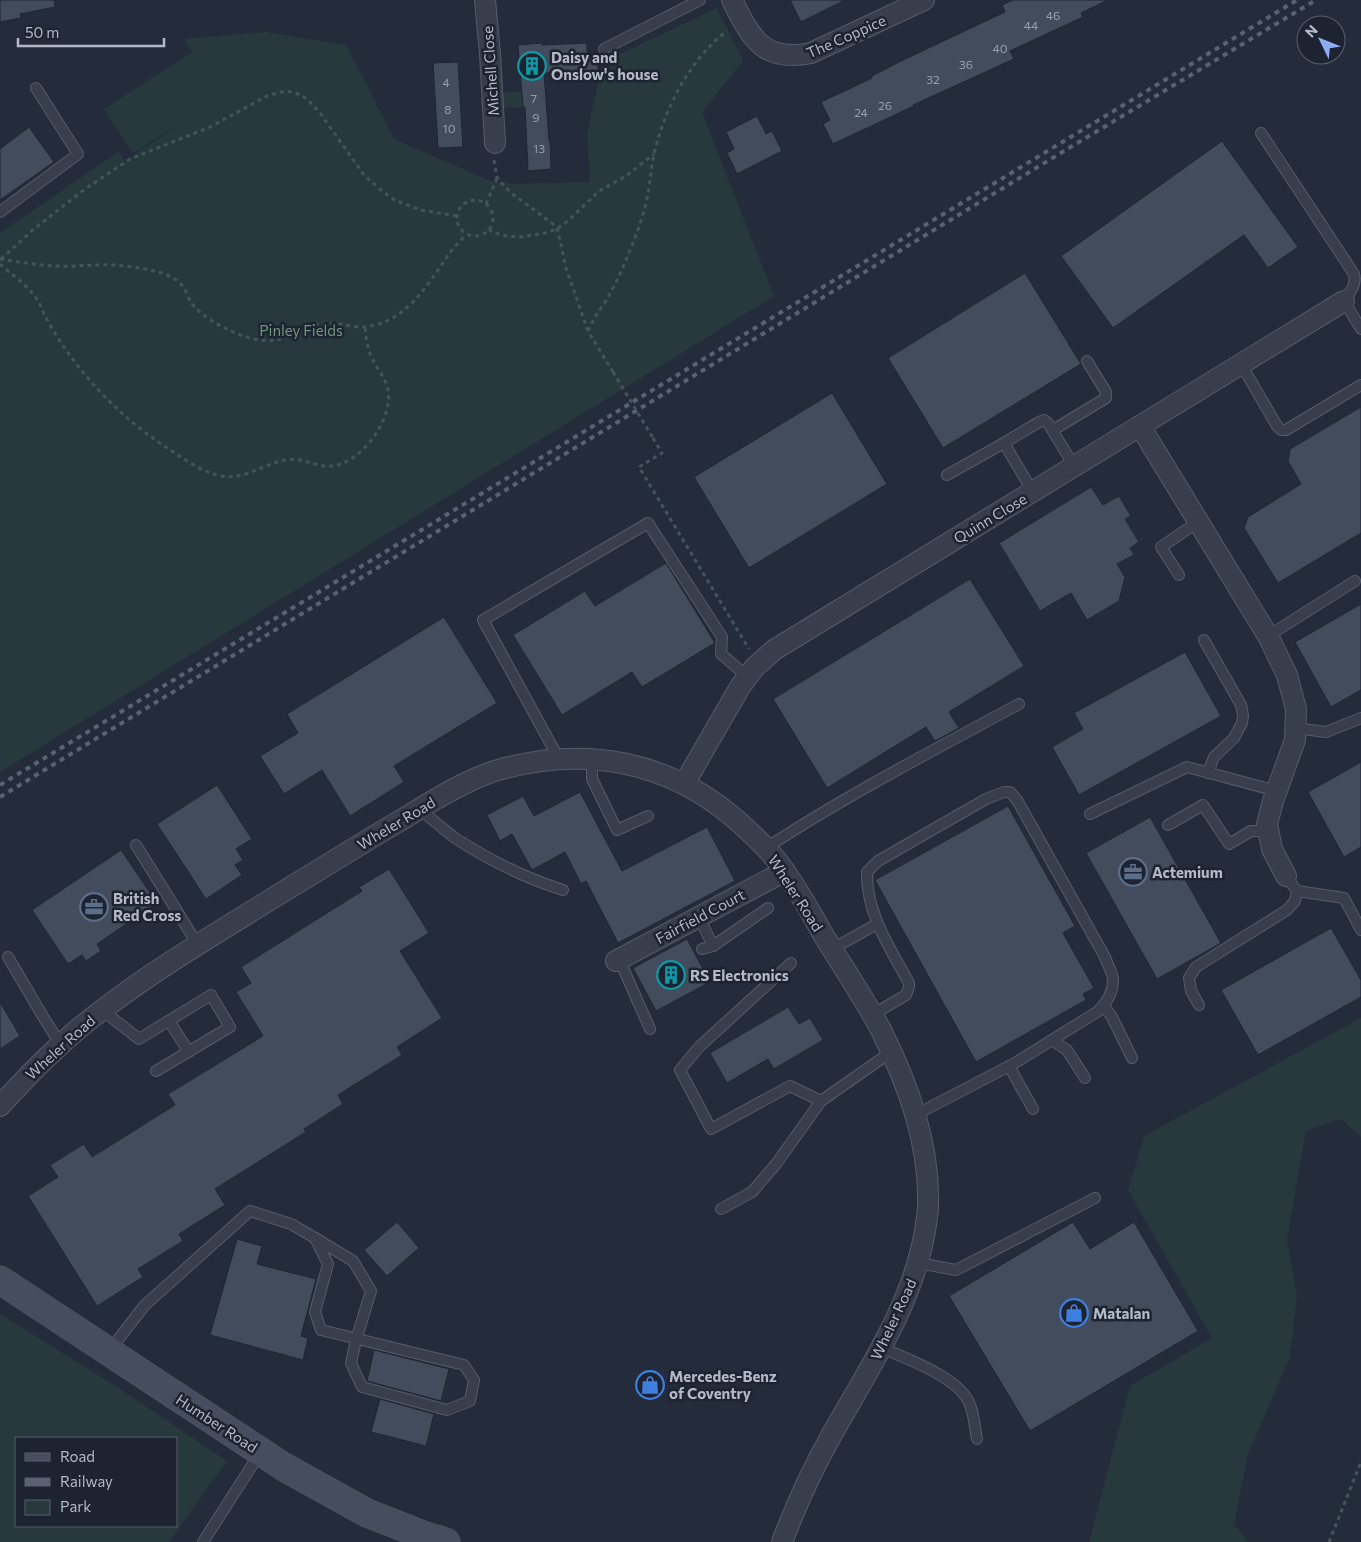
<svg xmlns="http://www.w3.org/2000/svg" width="1361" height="1542" font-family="Commissioner,sans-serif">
<rect width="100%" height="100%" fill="#242c3b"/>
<g fill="#27393d" fill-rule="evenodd">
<path d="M717 8 743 61 702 112 774 296 0 772V233L118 152 125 161 189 118 133 153 104 109 192 52 184 39 266 32 346 45 394 139 490 181 513 184 590 182 587 134 603 62Z"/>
<path d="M522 91 523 107 501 108 500 93Z"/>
<path d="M1361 1018V1137L1341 1119 1306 1131 1287 1239 1297 1296 1290 1357 1248 1454 1234 1524 1248 1542H1089L1130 1386 1212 1338 1128 1190 1144 1136Z"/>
<path d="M0 1314 120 1389 227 1461 169 1542H0ZM16 1438H176V1526H16Z"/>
</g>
<g fill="#434c5c" stroke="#1f2532">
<path d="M0 0H54L55 7 20 14 21 18 0 22Z"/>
<path d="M790 0H845L801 22Z"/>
<path d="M1013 0H1108L1081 13 1083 17 1010 51 1014 59 913 105 914 106 833 144 823 124 830 120 821 102 872 78V76L905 59 1005 12 1002 5Z"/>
<path d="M542 43V45L587 43V55L599 54 598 71 544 73 549 141H550L551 169 528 171 525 107H523L518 45Z"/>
<path d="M458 62 463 147 438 148 433 63Z"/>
<path d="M757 116 766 134 772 131 782 151 737 174 727 153 734 149 726 132Z"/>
<path d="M29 127 54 162 0 200V149Z"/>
<path d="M1222 141 1298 247 1268 268 1244 235 1113 328 1061 256Z"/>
<path d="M1025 273 1081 364 943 448 888 358Z"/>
<path d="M832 393 887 484 749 568 694 477Z"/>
<path d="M1361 407V533L1278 583 1244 528 1248 517 1301 484 1288 461 1290 449Z"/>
<path d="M1091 487 1103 505 1119 496 1131 516 1125 519 1139 542 1130 548 1134 555 1117 564 1125 577 1119 601 1087 620 1071 593 1040 611 999 543Z"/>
<path d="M666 563 715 643 642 687 632 672 562 715 513 635 585 591 595 606Z"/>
<path d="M970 579 1024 666 949 712 959 728 935 741 926 727 827 788 773 699Z"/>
<path d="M1361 604V690L1331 707 1295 642Z"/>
<path d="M444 617 497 703 394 766 404 782 350 816 322 770 284 794 260 756 298 733 287 714Z"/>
<path d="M1185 652 1221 716 1079 795 1052 747 1083 729 1074 713Z"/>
<path d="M1361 762V847L1344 857 1308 792Z"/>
<path d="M217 785 252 839 236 849 243 860 235 865 242 875 206 899 157 824Z"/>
<path d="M580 792 622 871 707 827 735 881 618 943 586 881 581 884 565 852 532 870 512 834 500 841 487 815 523 796 534 816Z"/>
<path d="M1008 806 1075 926 1063 933 1094 988 1083 994 1086 1000 976 1062 875 880Z"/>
<path d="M1150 817 1221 943 1157 979 1086 853Z"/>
<path d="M121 850 157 903 97 944 101 951 86 961 82 955 68 964 32 910Z"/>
<path d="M389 869 429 933 400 951 442 1018 397 1047 402 1055 338 1095 343 1104 304 1129 306 1132 215 1189 225 1205 179 1234 183 1241 138 1269 143 1277 97 1306 28 1196 58 1177 50 1165 84 1144 92 1157 175 1105 168 1094 263 1036 236 992 251 983 241 967 362 891 359 887Z"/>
<path d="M1331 928 1361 980V997L1258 1055 1221 990Z"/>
<path d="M687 939 710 982 656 1011 633 968Z"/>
<path d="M0 1002 20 1036 0 1049Z"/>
<path d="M788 1007 799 1024 810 1018 823 1040 774 1069 768 1059 727 1083 710 1053Z"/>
<path d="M397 1222 419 1248 387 1276 364 1250Z"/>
<path d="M1073 1222 1090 1249 1134 1222 1198 1331 1030 1431 949 1296Z"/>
<path d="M237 1239 262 1246 257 1264 316 1279 301 1336 308 1338 303 1360 210 1335Z"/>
<path d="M374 1350 449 1369 441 1401 367 1381Z"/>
<path d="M380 1399 434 1414 426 1446 371 1432Z"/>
</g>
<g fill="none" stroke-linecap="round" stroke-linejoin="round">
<defs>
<g id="service">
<path d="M604 49 700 0"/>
<path d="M1261 133 1354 274C1357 285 1350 292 1344 301L1361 329"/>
<path d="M0 212 78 154 36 88"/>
<path d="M1241 364 1277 426 1281 430H1286L1361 385"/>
<path d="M1053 430 1106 398V392L1087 361"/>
<path d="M1004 443 1039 422 1044 420 1048 423 1074 466"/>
<path d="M947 475 1004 443 1033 492"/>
<path d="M1179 575 1161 547 1198 522"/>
<path d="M1268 636 1355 581"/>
<path d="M1204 640 1241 705 1243 715 1242 723 1234 738 1214 757 1208 773"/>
<path d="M1295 728 1326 732 1361 718"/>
<path d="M559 759 483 620 648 523 722 637 721 654 748 677"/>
<path d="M592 759V779L617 830 648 816"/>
<path d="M419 809C431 818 443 829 455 838 489 860 525 878 563 890"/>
<path d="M1090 814 1187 767 1277 791"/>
<path d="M1168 825 1203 805 1229 844 1251 831H1269"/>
<path d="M136 845 198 945"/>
<path d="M766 848C847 795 934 750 1019 704"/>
<path d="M1297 891 1344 898 1361 930"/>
<path d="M699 917 713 946"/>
<path d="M702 949 713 946 768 908"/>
<path d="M832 949 877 924"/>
<path d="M8 957 45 1020 61 1045"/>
<path d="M619 959 650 1029"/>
<path d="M791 963 699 1047 680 1070 711 1129 790 1086 821 1101"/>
<path d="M1199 1005 1191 991 1189 978 1196 967 1287 910 1295 901 1297 891 1286 876"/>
<path d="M1104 1006 1112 1017 1132 1058"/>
<path d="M102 1010 139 1039 211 995 230 1027 156 1071"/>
<path d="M872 1015 906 995 909 987V983C890 948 866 913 867 872L878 861 986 799 1004 792H1010L1017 800 1105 957C1107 964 1113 973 1113 980 1113 993 1106 1004 1097 1012L1015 1063 915 1115"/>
<path d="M169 1021 189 1052"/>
<path d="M1052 1040 1067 1050 1085 1078"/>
<path d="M1009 1066 1033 1109"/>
<path d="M721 1209 752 1192 776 1164 821 1101 891 1052"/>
<path d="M918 1263 956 1270 1095 1198"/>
<path d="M356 1340 351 1363 362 1387 447 1410 470 1401 474 1380 464 1365 321 1330 315 1312 328 1264 315 1238 353 1261 371 1291 356 1340"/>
<path d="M882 1348C907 1359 961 1378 970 1405 974 1414 975 1429 977 1439"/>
<path d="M109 1351 145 1305 250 1211 291 1224 315 1238"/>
<path d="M203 1542 260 1453"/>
</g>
<g id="minor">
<path d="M485 0 490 54 495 143"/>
<path d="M732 0C751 38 763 63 811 53L924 0"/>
<path d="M1140 426 1268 636 1287 675 1296 709 1295 740 1273 801 1267 824 1272 849 1286 876"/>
<path d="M684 784 740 687 754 668 774 650 1344 301"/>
<path d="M616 961 785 871"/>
<path d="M0 1106C30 1073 61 1041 97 1014 156 968 222 930 286 890 327 865 367 840 408 816 435 799 468 779 498 770 586 745 671 761 740 823 756 838 773 853 785 872 800 892 812 915 824 936 843 967 864 998 881 1030 908 1084 930 1144 928 1206 928 1214 926 1223 925 1231 912 1306 868 1370 831 1436 812 1470 796 1505 782 1542"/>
</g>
<path id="secondary" d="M0 1280 284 1467 367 1513 423 1535 446 1542"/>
</defs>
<use href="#service" stroke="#565c69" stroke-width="12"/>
<use href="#minor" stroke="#565c69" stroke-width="22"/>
<use href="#secondary" stroke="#565c69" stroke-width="29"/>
<g stroke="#445459" stroke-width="3" stroke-dasharray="4 4" stroke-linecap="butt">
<path d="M494 160 497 177 504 186 514 195 553 224 558 231 566 268 588 331 613 372"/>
<circle cx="475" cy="218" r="18"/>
<path d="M486 204 497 178"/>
<path d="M489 229 492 232 506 236 520 237 545 233 557 229 569 220 599 191 626 176 654 154"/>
<path d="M0 259C20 262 40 266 60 266 73 267 85 265 98 265 117 264 139 267 158 272 166 274 175 278 181 284 186 289 188 298 192 304 200 314 214 323 225 328 244 338 267 345 287 337 298 332 307 327 318 324 336 320 353 330 371 326 408 319 429 283 449 254 454 247 461 241 466 234"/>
<path d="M1 259 34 229 85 189 130 159 210 127 267 96 285 91 292 92 298 94 307 99 320 113 364 175 383 192 395 200 420 210 457 216"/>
<path d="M0 264C13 276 29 286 38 301 41 305 42 310 44 314 50 325 57 337 64 347 92 388 129 424 172 451 187 461 204 473 222 476 249 481 271 456 299 460 310 462 320 467 332 466 362 463 393 419 388 390 386 378 376 368 371 356 367 347 366 337 365 327"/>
<path d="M588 331C593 320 598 312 605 302 615 286 623 268 630 250 637 234 643 216 647 199 650 184 651 169 654 154 665 108 689 60 727 31"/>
<path d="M653 438 662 453 639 467 749 649"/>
<path d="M1329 1542 1361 1462"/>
</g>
<use href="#service" stroke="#383e4b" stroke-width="10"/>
<use href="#minor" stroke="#383e4b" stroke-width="20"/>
<use href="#secondary" stroke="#464d5e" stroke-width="28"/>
<g stroke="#5a6272" stroke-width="4" stroke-dasharray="5 5" stroke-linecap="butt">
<path d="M0 785 1297 0"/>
<path d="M0 797 1069 148 1316 0"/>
</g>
<path stroke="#445459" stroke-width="3" stroke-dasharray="4 4" stroke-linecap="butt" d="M613 372 653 438"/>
</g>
<defs>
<symbol id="building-ring" viewBox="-11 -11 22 22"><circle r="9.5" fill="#1d2330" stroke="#0f9aa8" stroke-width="1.5"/><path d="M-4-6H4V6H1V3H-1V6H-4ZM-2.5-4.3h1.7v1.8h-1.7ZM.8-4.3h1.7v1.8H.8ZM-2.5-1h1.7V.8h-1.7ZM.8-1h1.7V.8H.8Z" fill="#0f9aa8"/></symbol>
<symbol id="office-ring" viewBox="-11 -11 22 22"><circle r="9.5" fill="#1d2330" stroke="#5c6f8a" stroke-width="1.5"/><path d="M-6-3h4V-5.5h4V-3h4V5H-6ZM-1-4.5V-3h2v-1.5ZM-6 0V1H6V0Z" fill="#5c6f8a"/></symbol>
<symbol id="shop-ring" viewBox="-11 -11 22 22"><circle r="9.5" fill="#1d2330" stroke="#3f7fe0" stroke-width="1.5"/><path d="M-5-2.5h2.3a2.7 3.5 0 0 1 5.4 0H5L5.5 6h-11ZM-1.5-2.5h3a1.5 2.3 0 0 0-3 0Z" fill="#3f7fe0"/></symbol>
</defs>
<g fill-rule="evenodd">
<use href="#building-ring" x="516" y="50" width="32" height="32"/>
<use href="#office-ring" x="1117" y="856" width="32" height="32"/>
<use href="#office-ring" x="78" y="891" width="32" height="32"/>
<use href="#building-ring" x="655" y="959" width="32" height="32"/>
<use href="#shop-ring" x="1058" y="1297" width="32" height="32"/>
<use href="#shop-ring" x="634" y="1369" width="32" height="32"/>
</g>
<g text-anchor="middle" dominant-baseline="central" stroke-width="5" stroke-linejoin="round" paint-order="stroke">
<g font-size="12" fill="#979eac">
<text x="1053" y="15">46</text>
<text x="1031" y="25">44</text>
<text x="1000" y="48">40</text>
<text x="966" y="64">36</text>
<text x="933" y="79">32</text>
<text x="446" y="82">4</text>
<text x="534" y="98">7</text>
<text x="885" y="105">26</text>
<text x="448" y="109">8</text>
<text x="861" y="112">24</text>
<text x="536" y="117">9</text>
<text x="449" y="128">10</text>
<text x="539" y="148">13</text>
</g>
<g font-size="15" fill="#b3b9c6" stroke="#1d2330">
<text transform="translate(846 36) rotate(-24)">The Coppice</text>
<text transform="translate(490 71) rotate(-94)">Michell Close</text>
<text transform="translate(990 518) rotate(-31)">Quinn Close</text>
<text transform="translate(396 823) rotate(-31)">Wheler Road</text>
<text transform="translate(796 893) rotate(57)">Wheler Road</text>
<text transform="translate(700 916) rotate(-28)">Fairfield Court</text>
<text transform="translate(60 1047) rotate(-42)">Wheler Road</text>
<text transform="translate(893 1319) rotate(-65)">Wheler Road</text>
<text transform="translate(217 1423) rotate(33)">Humber Road</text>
</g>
<g font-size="15" font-weight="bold" fill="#b3b9c6" stroke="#1d2330" text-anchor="start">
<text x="551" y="57">Daisy and<tspan x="551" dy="17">Onslow's house</tspan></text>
<text x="1152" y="872">Actemium</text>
<text x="113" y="898">British<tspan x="113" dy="17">Red Cross</tspan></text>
<text x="690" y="975">RS Electronics</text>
<text x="1093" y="1313">Matalan</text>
<text x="669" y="1376">Mercedes-Benz<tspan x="669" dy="17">of Coventry</tspan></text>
</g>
<g font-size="15" fill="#6c9679" stroke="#1d2330">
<text x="301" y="330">Pinley Fields</text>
</g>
</g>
<rect x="15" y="1437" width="162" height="90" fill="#1d2330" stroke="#595f6c"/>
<rect x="25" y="1453" width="25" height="8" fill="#464d5e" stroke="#595f6c"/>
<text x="60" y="1462" font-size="15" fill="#b3b9c6">Road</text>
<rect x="25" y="1478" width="25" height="8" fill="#5a6272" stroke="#595f6c"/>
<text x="60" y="1487" font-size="15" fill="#b3b9c6">Railway</text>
<rect x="25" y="1500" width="25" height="15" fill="#27393d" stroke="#595f6c"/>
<text x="60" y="1512" font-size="15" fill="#b3b9c6">Park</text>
<g transform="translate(1321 40) rotate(313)"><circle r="24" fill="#1d2330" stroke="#595f6c"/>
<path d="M0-4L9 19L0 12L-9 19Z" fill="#8dacf2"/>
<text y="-8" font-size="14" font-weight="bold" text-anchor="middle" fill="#b3b9c6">N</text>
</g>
<path d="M18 38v8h146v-8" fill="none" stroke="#b3b9c6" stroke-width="2.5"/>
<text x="25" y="38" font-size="15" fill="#b3b9c6" stroke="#1d2330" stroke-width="4" paint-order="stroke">50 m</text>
</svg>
